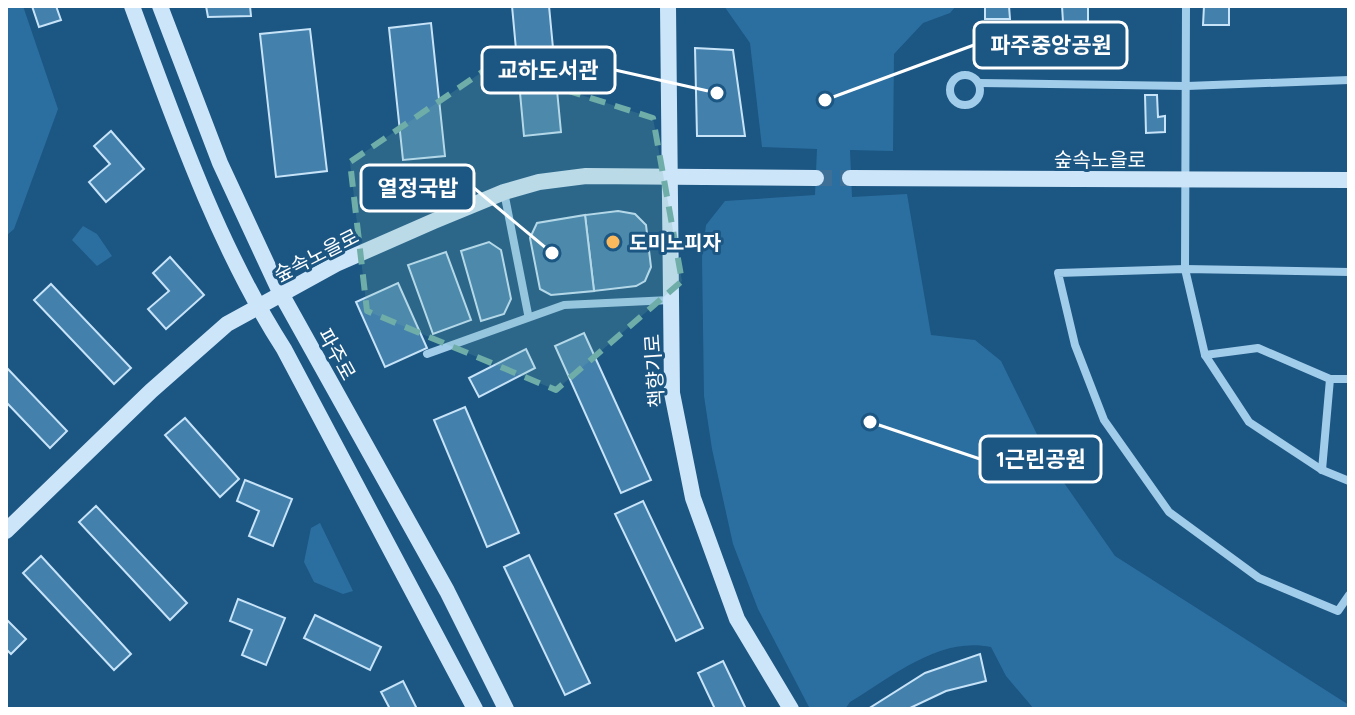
<svg xmlns="http://www.w3.org/2000/svg" width="1355" height="715" font-family="Quicksand,'Noto Sans KR',sans-serif">
<rect width="100%" height="100%" fill="#1c5683"/>
<g fill="#2b6fa0">
<path d="M6 6H23L58 109 14 229 6 236Z"/>
<path d="M724 6H956L950 13 923 23 894 54 893 151 850 150 852 197 907 194 931 335 975 340 1001 361 1053 467 1115 556 1349 705V709H1034L1006 676 991 647C939 636 892 677 850 702L845 709H810L758 609 733 544 712 449 704 396 702 257 706 225 725 201 815 195 817 149 762 147 750 43Z"/>
<path d="M83 226 97 234 112 256 97 266 72 240Z"/>
<path d="M320 523 353 591 343 594 314 582 304 562 311 528Z"/>
</g>
<g fill="#4480ac" stroke="#c6e3f8" stroke-width="2">
<path d="M32 6H56L61 20 39 27Z"/>
<path d="M206 6H250L251 16 208 17Z"/>
<path d="M512 6H549L561 132 524 136Z"/>
<path d="M985 6H1009L1010 19H985Z"/>
<path d="M1062 6H1088V22H1063Z"/>
<path d="M1204 6H1229V25H1203Z"/>
<path d="M431 23 445 156 403 160 389 28Z"/>
<path d="M310 29 327 171 276 177 260 34Z"/>
<path d="M695 48 733 50 745 136H697Z"/>
<path d="M1145 95H1157L1158 117 1165 116V132L1146 133Z"/>
<path d="M111 131 144 169 106 202 89 182 110 164 94 146Z"/>
<path d="M618 211 635 214 646 225 651 267 645 281 636 286 594 291 585 215Z"/>
<path d="M585 215 594 291 551 295 540 289 530 238 537 223Z"/>
<path d="M489 242 501 250 511 299 504 314 481 321 461 251Z"/>
<path d="M446 252 471 320 433 334 408 265Z"/>
<path d="M170 257 204 295 166 329 148 309 169 291 153 273Z"/>
<path d="M398 283 427 348 385 367 356 302Z"/>
<path d="M51 284 131 368 114 384 34 300Z"/>
<path d="M584 333 651 480 621 493 555 346Z"/>
<path d="M526 349 535 368 479 397 469 378Z"/>
<path d="M6 367 67 431 50 448 6 402Z"/>
<path d="M465 407 519 533 487 547 434 420Z"/>
<path d="M185 418 239 479 220 497 165 435Z"/>
<path d="M245 480 292 499 273 546 249 536 259 511 237 501Z"/>
<path d="M643 501 703 628 676 641 615 514Z"/>
<path d="M96 506 187 603 170 620 79 522Z"/>
<path d="M529 555 590 683 565 695 504 567Z"/>
<path d="M41 556 131 654 114 670 23 573Z"/>
<path d="M238 599 285 618 266 665 242 655 252 630 230 621Z"/>
<path d="M315 615 381 647 370 670 304 638Z"/>
<path d="M6 619 26 639 11 654 6 649Z"/>
<path d="M980 654 986 681 946 691 908 709H868L925 673Z"/>
<path d="M723 661 746 709H715L698 673Z"/>
<path d="M403 681 417 709H390L381 692Z"/>
</g>
<g fill="none" stroke-linecap="round" stroke-linejoin="round">
<path stroke="#3e6f96" stroke-width="16" stroke-dasharray="16 8" stroke-linecap="butt" d="M816 178H850"/>
<g stroke="#a1ccea" stroke-width="8">
<path d="M1186 6 1185 269 1205 355 1249 422 1322 470 1349 481"/>
<circle cx="965" cy="90" r="15"/>
<path d="M979 83 1187 86 1349 80"/>
<path d="M504 192 528 314"/>
<path d="M1349 272 1185 269 1058 273 1075 345 1104 420 1169 512 1259 578 1338 611 1349 595"/>
<path d="M427 354 564 305 670 300"/>
<path d="M1205 355 1258 348 1330 379H1349"/>
<path d="M1322 470 1330 379"/>
</g>
<g stroke="#cde5f8" stroke-width="16">
<path d="M132 6C174 120 218 247 284 349L475 709"/>
<path d="M160 6 220 163 279 290 447 591 506 709"/>
<path d="M668 6 672 393 693 498 737 619 791 709"/>
<path d="M850 178 1349 180"/>
<path d="M6 531 151 391 227 324 336 264 434 221 504 192 539 182 586 176 816 178"/>
</g>
</g>
<path fill="#6fada8" fill-opacity="0.2" stroke="#6fada8" stroke-width="6" stroke-dasharray="16 10" stroke-linejoin="round" d="M491 66 653 118 682 281 556 390 367 311 350 162Z"/>
<circle fill="#fbb95e" stroke="#1c5683" stroke-width="3" cx="613" cy="242" r="8"/>
<g text-anchor="middle" dominant-baseline="central" stroke-width="6" stroke-linejoin="round" paint-order="stroke">
<g font-size="20" fill="#fff" stroke="#1c5683">
<text x="1100" y="159">숲속노을로</text>
<text transform="translate(316 255) rotate(-27)">숲속노을로</text>
<text transform="translate(337 354) rotate(61)">파주로</text>
<text transform="translate(654 371) rotate(-94)">책향기로</text>
</g>
<g font-size="20" font-weight="bold" fill="#fff" stroke="#1c5683" text-anchor="start">
<text x="629" y="242">도미노피자</text>
</g>
</g>
<path fill="none" stroke="#fff" stroke-width="3" d="M825 100L974 45M717 93L615 70M552 253L474 188M870 422L980 459"/>
<g fill="#fff" stroke="#1c5683" stroke-width="3">
<circle cx="825" cy="100" r="8"/>
<circle cx="717" cy="93" r="8"/>
<circle cx="552" cy="253" r="8"/>
<circle cx="870" cy="422" r="8"/>
</g>
<g fill="#1c5683" stroke="#fff" stroke-width="3">
<rect x="974" y="22" width="153" height="46" rx="8"/>
<rect x="482" y="47" width="133" height="46" rx="8"/>
<rect x="361" y="165" width="113" height="46" rx="8"/>
<rect x="980" y="436" width="121" height="46" rx="8"/>
</g>
<g font-size="22" text-anchor="middle" font-weight="bold" fill="#fff">
<text x="1051" y="53">파주중앙공원</text>
<text x="548" y="78">교하도서관</text>
<text x="418" y="196">열정국밥</text>
<text x="1041" y="467">1근린공원</text>
</g>
<rect width="1355" height="715" fill="none" stroke="#ffffff" stroke-width="16"/>
</svg>
